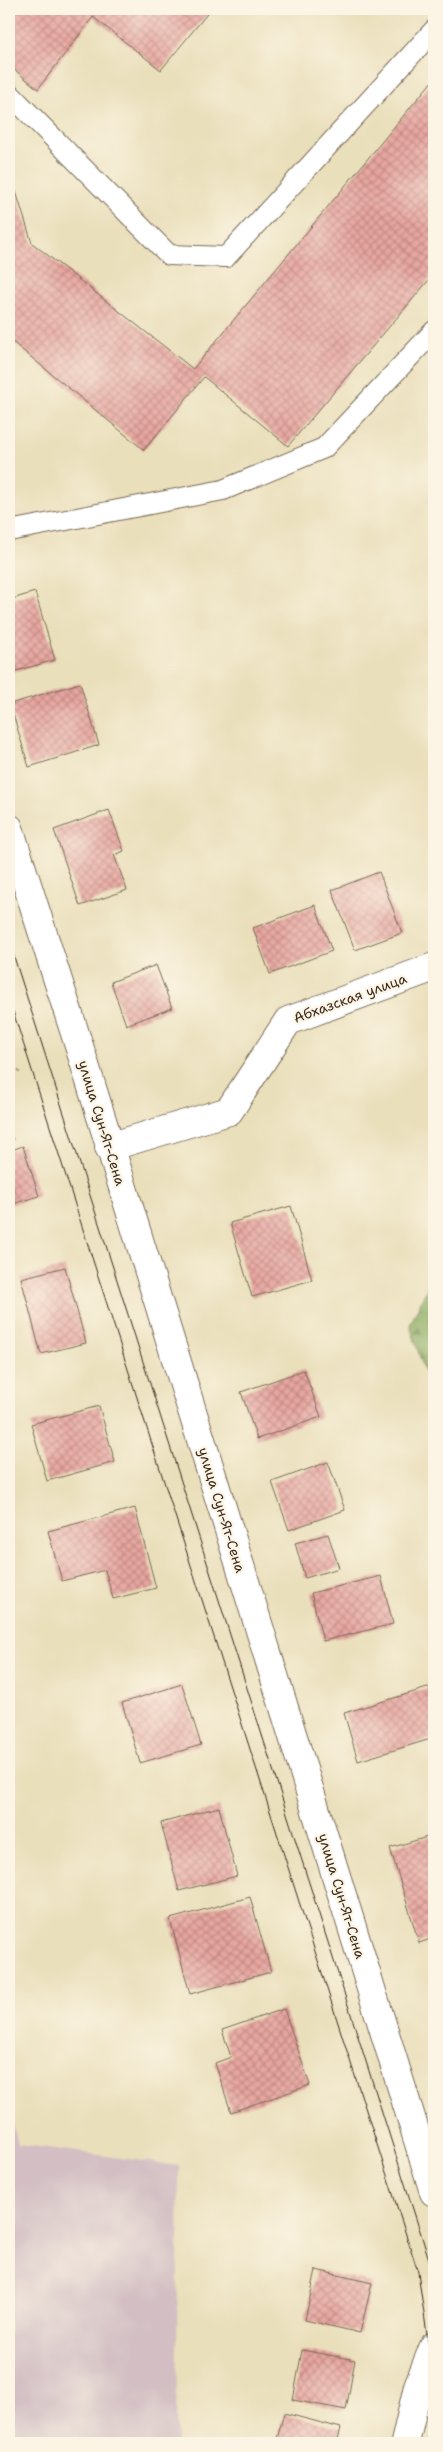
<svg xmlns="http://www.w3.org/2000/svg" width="443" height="2452" font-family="'Shantell Sans',sans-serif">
<defs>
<pattern id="forest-firs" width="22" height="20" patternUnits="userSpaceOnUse" patternTransform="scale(1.25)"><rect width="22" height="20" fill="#8cac60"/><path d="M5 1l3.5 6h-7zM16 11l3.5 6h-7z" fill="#748c4f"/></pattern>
<pattern id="building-cross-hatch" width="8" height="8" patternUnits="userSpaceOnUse" patternTransform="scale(1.25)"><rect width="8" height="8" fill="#e8a6a0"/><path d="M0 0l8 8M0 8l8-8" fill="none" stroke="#bd8782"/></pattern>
</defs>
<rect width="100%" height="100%" fill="#fcf5e5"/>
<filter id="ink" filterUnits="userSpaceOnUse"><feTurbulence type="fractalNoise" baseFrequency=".02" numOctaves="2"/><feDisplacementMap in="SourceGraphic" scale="10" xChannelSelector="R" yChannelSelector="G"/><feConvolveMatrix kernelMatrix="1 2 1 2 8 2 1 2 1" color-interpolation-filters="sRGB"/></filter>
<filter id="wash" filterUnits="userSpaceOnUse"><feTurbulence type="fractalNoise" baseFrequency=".0096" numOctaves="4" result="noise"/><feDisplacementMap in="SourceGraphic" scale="20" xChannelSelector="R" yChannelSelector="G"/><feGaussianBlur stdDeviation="1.12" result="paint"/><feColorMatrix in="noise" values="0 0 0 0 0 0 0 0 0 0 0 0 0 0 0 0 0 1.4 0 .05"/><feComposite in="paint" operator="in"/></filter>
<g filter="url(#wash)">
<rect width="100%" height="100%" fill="#eadfbb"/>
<path fill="#d2bec3" d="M9 2110 18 2144 179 2166 176 2443H9Z"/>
<path fill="url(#forest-firs)" stroke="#646b3f" d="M434 1273V1402L410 1325Z"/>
<g id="blocks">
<g fill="url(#building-cross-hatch)">
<path d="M9 9H211L161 70 93 17 38 89 9 65Z"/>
<path d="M434 79V274L288 446 204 377 144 450 9 339V169L32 243 193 369Z"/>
<path d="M35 592 55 660 9 673V600Z"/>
<path d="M80 683 99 745 29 767 10 704Z"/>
<path d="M109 810 124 851 114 855 127 890 80 906 54 830Z"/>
<path d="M379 872 402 933 355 950 332 890Z"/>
<path d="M315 905 332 951 270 974 253 928Z"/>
<path d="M156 965 172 1008 126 1025 111 982Z"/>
<path d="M9 1130 13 1140 9 1142Z"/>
<path d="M23 1146 39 1196 9 1205V1151Z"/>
<path d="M291 1206 312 1280 252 1297 230 1223Z"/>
<path d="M65 1267 86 1343 41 1354 21 1278Z"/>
<path d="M304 1370 321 1417 257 1439 241 1392Z"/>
<path d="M99 1406 115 1462 47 1481 31 1424Z"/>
<path d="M328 1462 345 1510 289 1530 272 1482Z"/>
<path d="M135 1508 156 1588 113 1599 105 1570 62 1581 48 1531Z"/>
<path d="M328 1534 339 1568 305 1578 295 1543Z"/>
<path d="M381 1576 393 1624 323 1641 311 1593Z"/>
<path d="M182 1684 201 1745 140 1763 122 1703Z"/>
<path d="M434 1686V1738L358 1761 344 1713Z"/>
<path d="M219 1807 237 1876 179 1891 161 1823Z"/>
<path d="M434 1835V1938L419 1943 390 1848Z"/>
<path d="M250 1897 271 1972 190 1994 170 1919Z"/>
<path d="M284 2009 310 2085 231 2112 215 2063 231 2057 222 2030Z"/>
<path d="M316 2270 372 2283 360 2333 305 2320Z"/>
<path d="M302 2350 355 2360 346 2410 293 2400Z"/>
<path d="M284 2413 341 2428 337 2443H276Z"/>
</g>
</g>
</g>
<g filter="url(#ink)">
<use href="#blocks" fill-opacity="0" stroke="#786955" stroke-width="1"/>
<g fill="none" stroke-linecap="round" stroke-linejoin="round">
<defs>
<g id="service">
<path d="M9 93 169 255 226 257 434 30"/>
<path d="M9 531 223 490 324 448 434 331"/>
</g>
<g id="minor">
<path d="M9 828 80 1049 434 2192"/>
<path d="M109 1147 229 1111 288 1021 434 967"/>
<path d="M405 2443 418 2386 434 2346"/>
</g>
</defs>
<use href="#service" stroke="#786955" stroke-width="22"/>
<use href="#minor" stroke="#786955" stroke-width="30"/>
<path stroke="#786955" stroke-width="3" stroke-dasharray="1 4" stroke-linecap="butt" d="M9 1075 21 1071"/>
<use href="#service" stroke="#fff" stroke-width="20"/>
<use href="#minor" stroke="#fff" stroke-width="28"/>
<g stroke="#3b2a1e" stroke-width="1">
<path d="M9 941 434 2275"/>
<path d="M9 999 418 2272 434 2383"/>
<path d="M427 2443 434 2413"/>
</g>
</g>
</g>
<g text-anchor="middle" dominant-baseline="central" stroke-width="4.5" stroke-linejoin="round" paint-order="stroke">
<g font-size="14" fill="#3b2a1e" stroke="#fcf5e5">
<text transform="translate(350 998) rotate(-20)">Абхазская улица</text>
<text transform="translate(102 1123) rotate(73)">улица Сун-Ят-Сена</text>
<text transform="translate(222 1510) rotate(73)">улица Сун-Ят-Сена</text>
<text transform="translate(342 1896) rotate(73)">улица Сун-Ят-Сена</text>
</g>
</g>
<rect width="443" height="2452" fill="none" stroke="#fcf5e5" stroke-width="30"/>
</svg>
